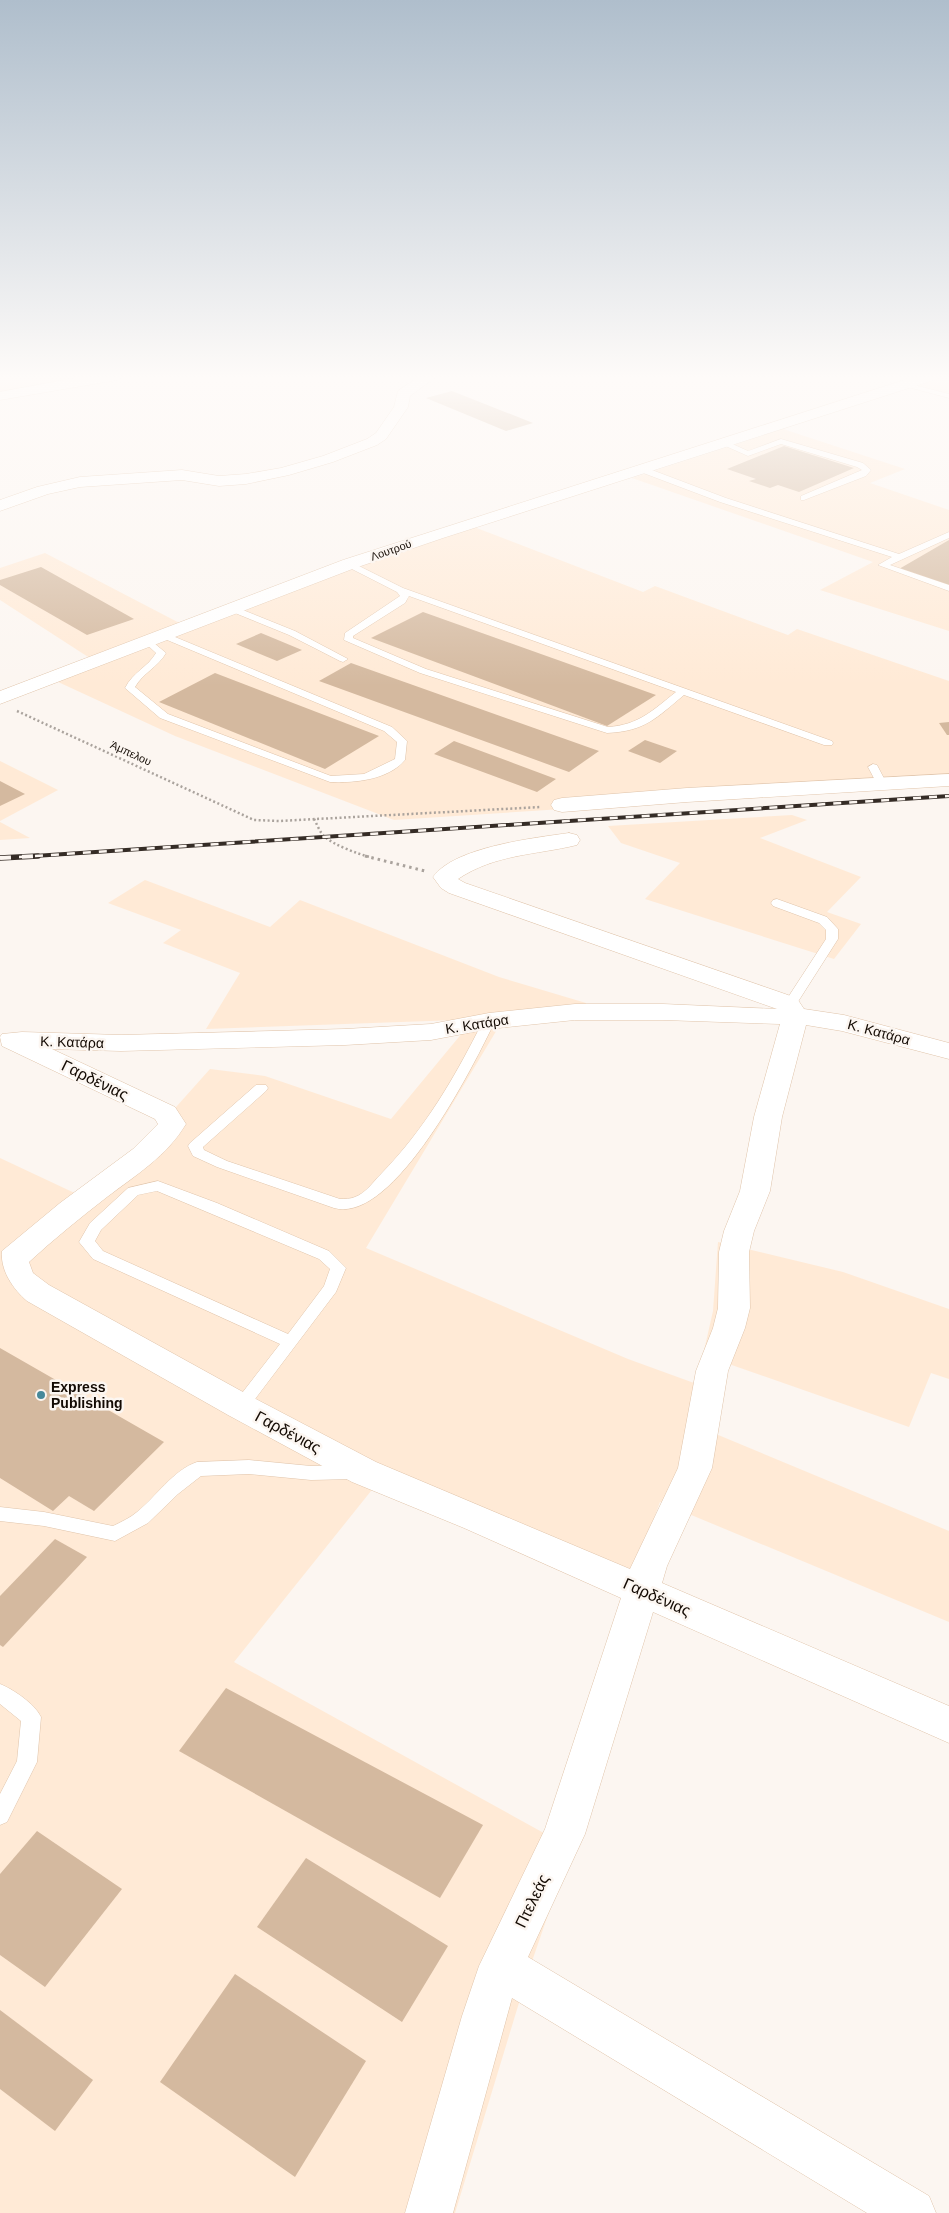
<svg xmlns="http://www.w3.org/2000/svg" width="949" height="2213" font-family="Arial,sans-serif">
<rect width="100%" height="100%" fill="#fcf6f1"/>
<g fill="#ffead6">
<path d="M0 376H145L92 381 0 399Z"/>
<path d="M909 376H949V398L907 387 924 381Z"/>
<path d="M783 429 905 469 870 483 949 510V631L820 590 873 562 632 478Z"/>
<path d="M474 527 643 592 655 586 788 635 797 629 949 681V784L394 820 175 736 56 681 99 664 0 600V568L45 553 191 629 367 562Z"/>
<path d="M0 761 58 790 0 821Z"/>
<path d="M792 815 807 820 760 838 861 877 827 912 861 924 834 959 645 899 680 863 621 843 608 826Z"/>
<path d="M0 822 30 838 0 840Z"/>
<path d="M145 880 270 927 300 900 499 977 586 1003 582 1019 498 1028 366 1248 628 1359 694 1383 687 1422 949 1531V1622L660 1502 624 1598 375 1486 234 1662 571 1848 529 1970 455 2213H0V1158L81 1196 135 1153 210 1069 265 1076 391 1119 463 1032 457 1020 206 1029 240 973 163 943 181 930 108 903Z"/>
<path d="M718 1242 843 1272 949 1309V1379L931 1373 909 1427 703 1355 713 1311Z"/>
</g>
<g fill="#d4b99f">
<path d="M452 391 533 423 506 431 426 398Z"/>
<path d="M784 446 854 468 799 492 778 485 770 488 749 481 756 479 727 469Z"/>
<path d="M949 540V585L899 569Z"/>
<path d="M41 567 134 619 87 635 0 585V580Z"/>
<path d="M423 612 656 695 607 726 371 638Z"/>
<path d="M261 633 302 650 277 661 236 644Z"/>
<path d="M351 663 599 751 569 772 319 681Z"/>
<path d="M215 673 379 736 325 769 159 702Z"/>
<path d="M949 722V735H947L939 723Z"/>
<path d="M645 740 677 751 660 763 628 751Z"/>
<path d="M454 741 556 779 537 792 434 754Z"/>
<path d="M0 781 25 794 0 806Z"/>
<path d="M0 1348 164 1442 94 1511 69 1496 53 1511 0 1478Z"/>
<path d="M55 1539 87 1557 3 1647 0 1645V1596Z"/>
<path d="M226 1688 483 1825 440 1898 179 1751Z"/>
<path d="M37 1831 122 1889 45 1987 0 1955V1874Z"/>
<path d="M306 1858 448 1946 402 2022 257 1927Z"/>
<path d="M235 1974 366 2061 295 2177 160 2082Z"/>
<path d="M0 2010 93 2080 55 2131 0 2089Z"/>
</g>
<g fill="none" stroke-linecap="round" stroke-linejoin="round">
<defs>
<g id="service">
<path d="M906 383 949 394V398L904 386 902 385Z"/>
<path d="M781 439 863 463 871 470 866 476 804 500H801V496L862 470 857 467 781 444 748 456 721 444 728 442 748 451Z"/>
<path d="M638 467H644L726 498 899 554 949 532V538L890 565 949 585V591L878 565 892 557 720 502 638 471Z"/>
<path d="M349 561 403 588 832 741 833 743 832 745H824L684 695C656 718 646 731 607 733L420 673 344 640 345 633 400 596 397 592 346 566V562ZM409 596 676 692C653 710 639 725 608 727L426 669 353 638V636L405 603Z"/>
<path d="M233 606 295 631 348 659 343 662 340 661 289 635 230 611V607Z"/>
<path d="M163 632 392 727 407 741 405 760C388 780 355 783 330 782L160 718 125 688C133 672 148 667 156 653L143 641 148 638 166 653C158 667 143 673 135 687L168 714 331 776 364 774 395 759 397 742 384 731 160 637V633Z"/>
<path d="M873 764 877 765 887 784 886 786 882 787 878 786 868 767Z"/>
<path d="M777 899 827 917 838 929V939L794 1008 789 1009 783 1005 826 939V930L819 923 773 906 771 903 773 900Z"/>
<path d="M489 1017 495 1021C474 1065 394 1225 334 1208L217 1167 193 1156 188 1146 190 1143 256 1085H266L268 1088 266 1091 203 1147 204 1150 227 1161 340 1199C345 1199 350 1199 355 1197 366 1193 373 1182 381 1174 425 1129 455 1077 483 1021Z"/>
<path d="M158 1181 217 1203 329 1251 346 1268 336 1292 246 1411 240 1412 234 1411 232 1406 280 1344 93 1259 79 1242 90 1223 128 1188ZM157 1191 319 1259 330 1269 324 1286 288 1334 103 1251 95 1241 101 1230 138 1195Z"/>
<path d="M249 1460 311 1466 353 1465 359 1467 362 1472 359 1477 353 1479 311 1480 249 1474 201 1476 178 1494 148 1523 115 1541 44 1526 0 1521V1507L44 1512 113 1526C121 1522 130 1518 137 1512 156 1497 173 1470 197 1462Z"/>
<path d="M0 1684C13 1689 35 1704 41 1717L37 1762 7 1822 0 1825V1794L17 1761 21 1721 0 1704Z"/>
</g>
<g id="minor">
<path d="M86 376H124L117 380 0 400V392Z"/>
<path d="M420 376H437L410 396 408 407 386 439 377 445 333 462 289 475 246 484 219 486 182 480 80 487 48 494 0 511V500L37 487 80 477 182 470 219 476 246 474 281 468 323 456 367 439 376 433 394 407 398 391Z"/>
<path d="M917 376H939L937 379 443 538 355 568 0 704V691L343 560Z"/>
<path d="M949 774V786L687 802 562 812 554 810 551 805 554 800 562 798 687 788Z"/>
<path d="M569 833 577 835 580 840 577 845C536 855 495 854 458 879L465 883 788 995 798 1000 804 1009 844 1015 949 1043V1059L842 1031 806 1025 782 1117 770 1191 754 1231 749 1252 750 1308 745 1328 728 1371 712 1468 667 1566 662 1583 949 1706V1743L653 1612 585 1834 528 1957 929 2196 936 2213H867L512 1998 453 2213H405L462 2016 479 1966 545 1829 621 1598 464 1528 352 1482 228 1415 27 1301C14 1290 0 1271 2 1251L60 1203 133 1149 158 1124 155 1119 2 1046 0 1037 2 1034 22 1032 121 1035 345 1029 431 1024 489 1013 575 1004H663L777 1009 449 893 441 888 433 877C454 847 534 838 569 833ZM575 1020H663L780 1024 754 1117 740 1191 724 1231 719 1252 718 1308 713 1328 696 1371 678 1468 630 1569 376 1462 252 1397 49 1285 33 1273 29 1262C54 1239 80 1218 107 1197 136 1175 167 1156 186 1124L175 1107 52 1049 121 1051 345 1045 431 1040 489 1029Z"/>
</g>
</defs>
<use href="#service" stroke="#e0c4aa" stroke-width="1"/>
<use href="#minor" stroke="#e0c4aa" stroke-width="1"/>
<g stroke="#aaa39d" stroke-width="2.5" stroke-dasharray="2 2.5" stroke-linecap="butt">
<path d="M17 711 254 820 279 821 541 807"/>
<path d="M314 819C317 824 320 833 325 837 334 845 358 854 370 857"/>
</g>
<path stroke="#aaa39d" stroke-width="3" stroke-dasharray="2.5 4" stroke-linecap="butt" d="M365 856 425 871"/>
<use href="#service" fill="#fff" fill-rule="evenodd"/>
<use href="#minor" fill="#fff" fill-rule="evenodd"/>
<defs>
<path id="rail-far1" d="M19 857 949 796"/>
<path id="rail" d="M0 858 38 856"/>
</defs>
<use href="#rail-far1" stroke="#352c26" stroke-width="4"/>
<use href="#rail" stroke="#352c26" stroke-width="5.5"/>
<use href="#rail-far1" stroke="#fcf6f1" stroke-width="2.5" stroke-dasharray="8" stroke-linecap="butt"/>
<use href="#rail" stroke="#fcf6f1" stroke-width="4" stroke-dasharray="11" stroke-linecap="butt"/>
</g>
<linearGradient id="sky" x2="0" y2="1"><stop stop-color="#afbecc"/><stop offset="0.55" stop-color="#fefbf9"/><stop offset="1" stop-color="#fefbf9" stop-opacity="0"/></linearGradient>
<rect width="949" height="686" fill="url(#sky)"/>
<circle fill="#47899a" stroke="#fcf6f1" stroke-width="2" cx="41" cy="1395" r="5"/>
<g text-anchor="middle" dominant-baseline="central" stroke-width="5" stroke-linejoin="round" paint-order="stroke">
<g font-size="11" fill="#130a03" stroke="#fcf6f1">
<text transform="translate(391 550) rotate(-19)">Λουτρού</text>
<text transform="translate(131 753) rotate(25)">Άμπελου</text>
</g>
<g font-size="14" fill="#130a03" stroke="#fcf6f1">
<text transform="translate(477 1024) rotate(-9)">Κ. Κατάρα</text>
<text transform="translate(879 1032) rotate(15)">Κ. Κατάρα</text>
<text transform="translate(72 1042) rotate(2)">Κ. Κατάρα</text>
</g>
<g font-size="14" font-weight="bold" fill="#130a03" stroke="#fcf6f1" text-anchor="start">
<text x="51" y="1387">Express<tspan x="51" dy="16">Publishing</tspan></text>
</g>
<g font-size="16" fill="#130a03" stroke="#fcf6f1">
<text transform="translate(95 1080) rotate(26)">Γαρδένιας</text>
<text transform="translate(288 1432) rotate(28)">Γαρδένιας</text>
<text transform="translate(657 1597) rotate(24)">Γαρδένιας</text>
<text transform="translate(532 1901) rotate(-64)">Πτελεάς</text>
</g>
</g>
</svg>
